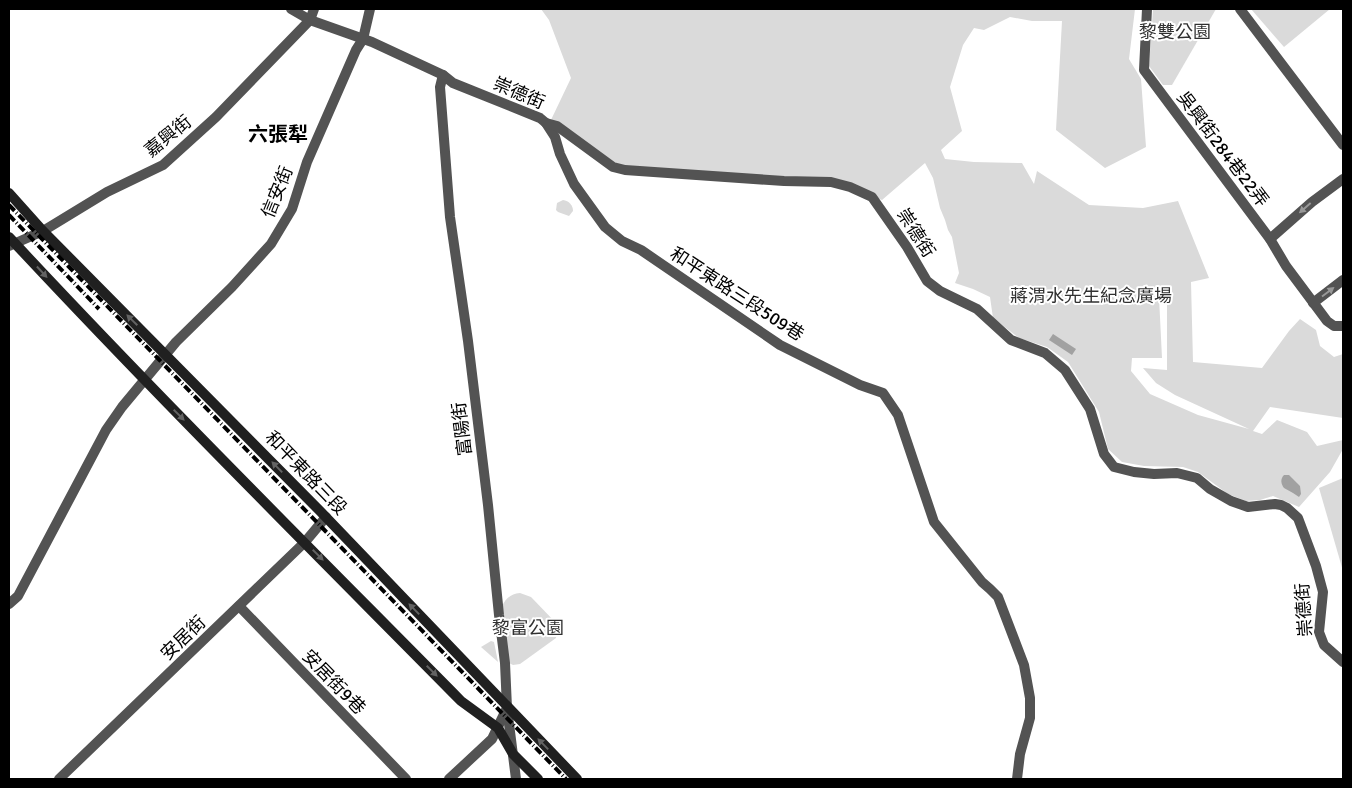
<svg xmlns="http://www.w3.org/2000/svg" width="1352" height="788" font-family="Signika,'Noto Sans TC',sans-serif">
<rect width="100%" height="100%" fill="#fff"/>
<g fill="#dadada" fill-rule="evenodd">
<path d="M541 9H1135L1129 59 1141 79 1146 147 1105 168 1056 130 1062 21H1032L1010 17 984 30 974 28 963 45 950 87 962 131 941 150 945 159 974 162 1022 163 1034 184 1037 171 1089 205 1143 208 1178 201 1209 278 1191 282 1193 362 1262 368 1289 331 1300 319 1316 330 1320 346 1334 357 1343 354V418L1270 407 1253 431 1262 434 1277 420 1307 432 1317 446 1343 440V449L1330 472 1299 507 1273 496 1260 500 1246 501 1228 494 1198 472 1183 467 1144 466 1122 462 1108 449 1099 412 1068 362 1047 347 1019 338 993 318 990 297 973 289 955 283 959 273 952 237 948 230 945 220 940 208 933 178 925 163 882 200 830 180 614 165 550 122 571 78 549 20ZM1159 297 1167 298V370L1143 368 1156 383 1175 395 1249 429 1198 415 1150 394 1131 371 1132 358H1162Z"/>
<path d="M1153 9H1216L1172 85H1163L1149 66Z"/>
<path d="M1251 9H1330L1284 47Z"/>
<path d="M563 200C569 201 573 205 573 211L569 216 558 212 556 210 557 203Z"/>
<path d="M1343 478V571L1319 488Z"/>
<path d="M520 593 531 597 558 625 556 638 520 664 513 665 509 663 502 606C506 598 511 594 520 593Z"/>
<path d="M491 641 494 642 498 662 481 647Z"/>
</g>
<g fill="#a1a1a1">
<path d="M1053 334 1076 349 1072 355 1049 340Z"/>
<path d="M1284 475H1289L1300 486 1301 494 1299 497 1293 493 1284 488C1281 484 1280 479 1284 475Z"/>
</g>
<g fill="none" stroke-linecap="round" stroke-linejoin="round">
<g stroke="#535353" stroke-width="10">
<path d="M1147 9 1144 70 1270 239 1286 266 1327 321 1334 326H1343"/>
<path d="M1240 9 1343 145"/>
<path d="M546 123 555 137 560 154 574 184 605 227 622 241 641 250 780 345 860 385 883 393 898 415 934 522 982 582 990 589 998 597 1024 665 1030 698V718L1020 754 1017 779"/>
<path d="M1270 239 1312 202 1343 179"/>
<path d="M9 246 43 231 107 192 163 165 216 117 310 20 314 9"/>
<path d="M1313 303 1343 280"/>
<path d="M239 606 406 779"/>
<path d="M59 779 305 542 326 517"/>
<path d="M449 779 492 739 507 708"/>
<path d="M516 779 507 708 505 663 499 615 488 505 468 341 450 217 440 87 443 75 453 83 540 118 546 123 557 126 613 167 625 170 784 181 831 182 850 187 872 197 907 247 927 281 940 291 977 309 1011 340 1045 353 1065 370 1090 409 1104 454 1114 467 1134 472 1154 474 1177 473 1197 478 1210 489 1231 501 1248 507 1275 504 1281 505 1287 508 1298 518 1316 566 1323 592 1319 632 1324 645 1343 662"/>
</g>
<g stroke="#535353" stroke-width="10">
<path d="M291 9 310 20 372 42 443 75"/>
<path d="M9 604 18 596 106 430 122 407 176 342 232 287 271 244 292 209 307 162 356 50 363 39 370 9"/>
</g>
<g stroke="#202020" stroke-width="10">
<path d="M9 193 43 231 320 511 577 779"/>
<path d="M9 237C156 395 309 547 461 701L498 728 513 754 538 779"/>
</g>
<g stroke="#000" stroke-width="4" stroke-dasharray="8 2.5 1 2.5" stroke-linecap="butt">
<path d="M9 205 566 779"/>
<path d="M9 215 99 309"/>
</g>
</g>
<defs><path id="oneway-solid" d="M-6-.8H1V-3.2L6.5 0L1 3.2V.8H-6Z" transform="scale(1.25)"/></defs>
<g fill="#989898">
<use href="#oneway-solid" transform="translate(1305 208) rotate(139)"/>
<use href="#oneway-solid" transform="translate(1328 292) rotate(-37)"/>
</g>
<g fill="#636363">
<use href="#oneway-solid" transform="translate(42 272) rotate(47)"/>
<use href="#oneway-solid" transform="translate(132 320) rotate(-135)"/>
<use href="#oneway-solid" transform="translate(179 415) rotate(45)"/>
<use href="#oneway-solid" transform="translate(277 467) rotate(-134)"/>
<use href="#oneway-solid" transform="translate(318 555) rotate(45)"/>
<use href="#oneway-solid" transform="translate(414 609) rotate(-134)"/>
<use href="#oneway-solid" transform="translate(432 671) rotate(45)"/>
<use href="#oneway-solid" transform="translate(543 744) rotate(-134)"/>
</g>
<g text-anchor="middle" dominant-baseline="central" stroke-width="4" stroke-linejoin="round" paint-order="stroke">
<g font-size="18" fill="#313131" stroke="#fff">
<text x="1175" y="32">黎雙公園</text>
<text x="1091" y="296">蔣渭水先生紀念廣場</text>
<text x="528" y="628">黎富公園</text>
</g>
<g font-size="18" fill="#000" stroke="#fff">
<text transform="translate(519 93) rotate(23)">崇德街</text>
<text transform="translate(168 136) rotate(-39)">嘉興街</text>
<text transform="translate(1223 149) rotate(53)">吳興街284巷22弄</text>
<text transform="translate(277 192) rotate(-68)">信安街</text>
<text transform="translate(916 233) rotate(57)">崇德街</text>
<text transform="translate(737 294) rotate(33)">和平東路三段509巷</text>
<text transform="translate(462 429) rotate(-97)">富陽街</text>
<text transform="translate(306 473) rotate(46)">和平東路三段</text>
<text transform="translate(1304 610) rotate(-94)">崇德街</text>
<text transform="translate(183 638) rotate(-44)">安居街</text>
<text transform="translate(334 682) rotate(46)">安居街9巷</text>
</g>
<g font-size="20" font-weight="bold" fill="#000" stroke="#fff">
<text x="278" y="134">六張犁</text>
</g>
</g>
<rect width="1352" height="788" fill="none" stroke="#000000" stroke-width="20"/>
</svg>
